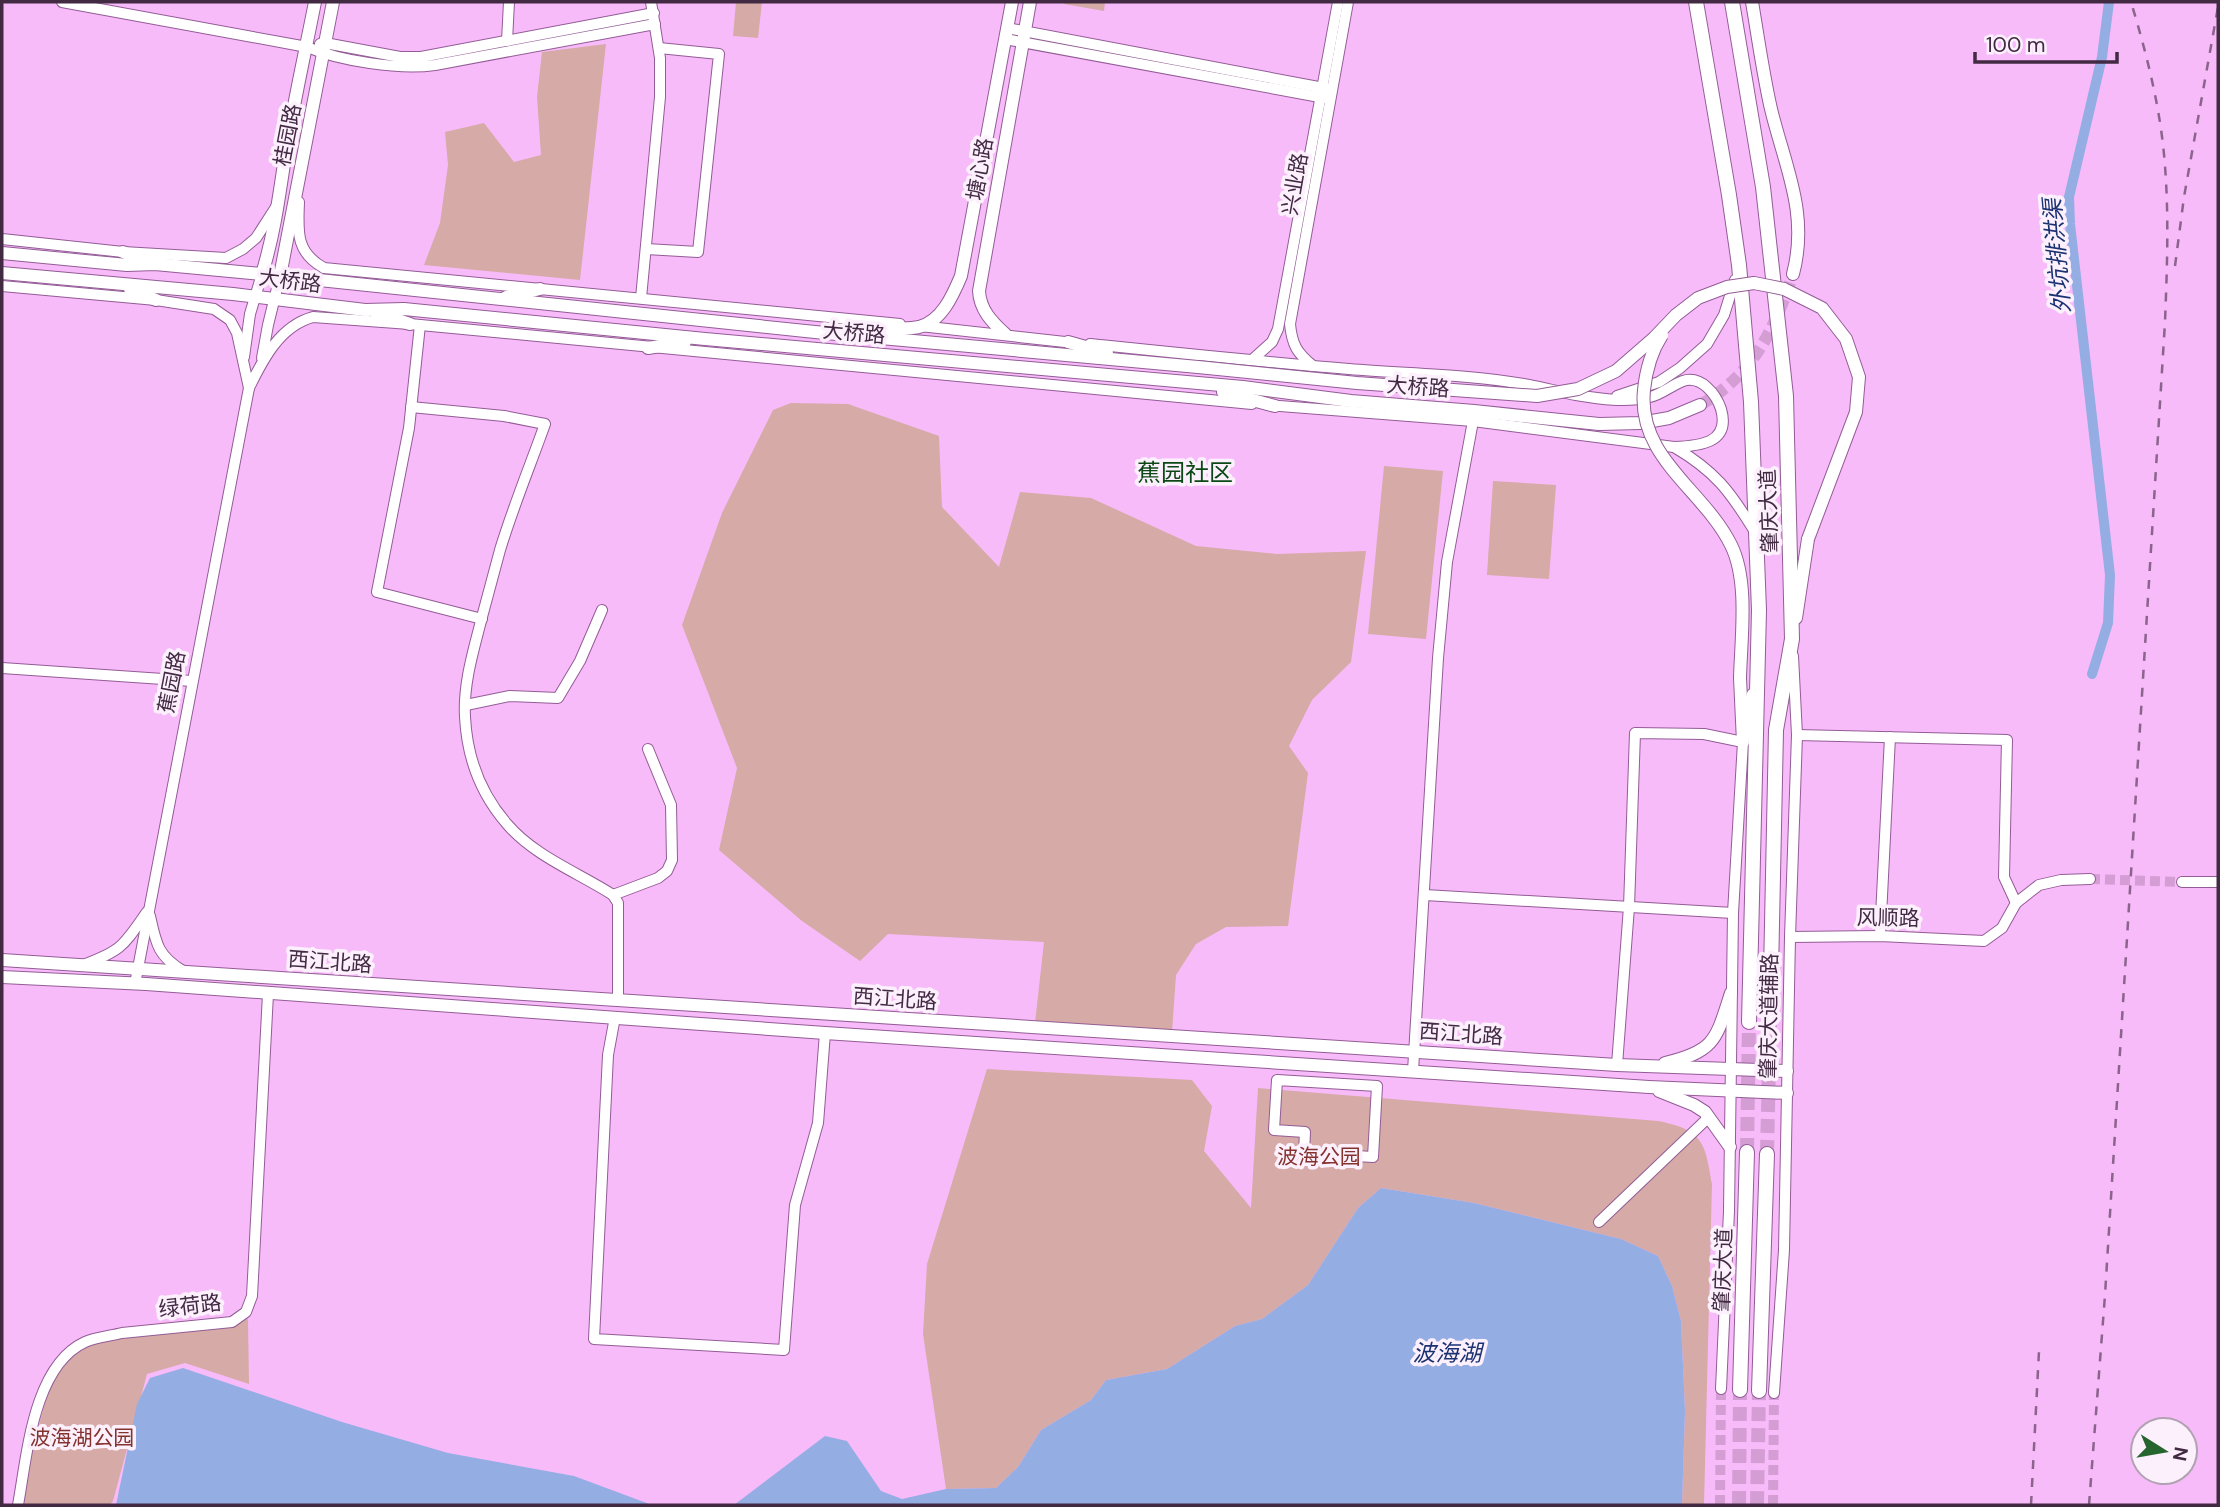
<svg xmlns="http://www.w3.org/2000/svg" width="2220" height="1507" font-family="'DM Sans','Noto Sans SC',sans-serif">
<rect width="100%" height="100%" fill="#f8bbfa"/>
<g fill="#d6aaa6">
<path d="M736 2H762L758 38 733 36Z"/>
<path d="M1065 2H1105L1104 11 1064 4Z"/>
<path d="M606 44 580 280 424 265 440 223 448 165 445 132 484 123 514 162 541 155 537 97 542 52Z"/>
<path d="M791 403 848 404 939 436 942 507 999 567 1020 492 1091 498 1196 546 1277 554 1366 551 1351 662 1312 700 1289 746 1308 773 1288 926 1226 927 1196 944 1176 975 1172 1032 1035 1023 1044 942 888 934 860 961 802 921 719 850 737 768 682 625 722 513 773 410Z"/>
<path d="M1384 466 1443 471 1426 639 1368 634Z"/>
<path d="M1493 481 1556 485 1549 579 1487 575Z"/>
<path d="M987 1069 1192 1080 1212 1106 1204 1151 1251 1208 1258 1088 1658 1121C1703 1130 1705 1142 1712 1184L1704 1505H1682L1685 1411 1681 1321 1672 1286 1658 1256 1621 1239 1474 1203 1381 1188 1358 1208 1308 1285 1262 1319 1235 1326 1167 1369 1106 1380 1091 1400 1041 1430 1018 1467 996 1488 946 1489 923 1334 927 1264Z"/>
<path d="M248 1319 249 1384 185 1363 147 1374 113 1501 110 1505H18L50 1383 72 1356 95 1343Z"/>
</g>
<g fill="#94ade3">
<path d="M1381 1188 1474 1203 1621 1239 1658 1256 1672 1286 1681 1321 1685 1411 1682 1505H734L825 1436 847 1441 881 1491 902 1499 946 1489 996 1488 1018 1467 1041 1430 1091 1400 1106 1380 1167 1369 1235 1326 1262 1319 1308 1285 1358 1208Z"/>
<path d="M183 1368 342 1422 448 1453 574 1476 652 1505H116L137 1404 150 1378Z"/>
</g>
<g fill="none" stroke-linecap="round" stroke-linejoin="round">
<path stroke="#94ade3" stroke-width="10" d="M2092 674 2108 623 2110 575 2070 224 2069 197 2102 57 2109 2"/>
<g stroke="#d49ed5" stroke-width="10" stroke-dasharray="10 5" stroke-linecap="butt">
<path d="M2090 879 2182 882"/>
<path d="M1720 1505 1721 1389"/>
<path d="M1773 1505 1774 1393"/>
</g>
<path stroke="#d49ed5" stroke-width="12" stroke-dasharray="12 6" stroke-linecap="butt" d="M1700 405C1754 374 1774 330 1793 274"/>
<g stroke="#d49ed5" stroke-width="14" stroke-dasharray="14 7" stroke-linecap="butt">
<path d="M1747 1152 1749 1022"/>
<path d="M1767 1154 1770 1021"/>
<path d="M1739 1505 1740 1390"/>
<path d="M1757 1505 1759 1391"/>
</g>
<defs>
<g id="minor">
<path d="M62 2 307 47C340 61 399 70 435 65L655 24"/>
<path d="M1007 28 1329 89"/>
<path d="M1005 39 1325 98"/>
<path d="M507 41 509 2"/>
<path d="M320 44 325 43 400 57H421L654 13"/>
<path d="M299 202C298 231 295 252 324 268L900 324"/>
<path d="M2 239 123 252 226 258 243 249 256 238 276 207"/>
<path d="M646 249 698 252 719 54 659 48"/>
<path d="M2 286 156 300 214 309 230 320 237 333 249 388"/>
<path d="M641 298 660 97V58L651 2"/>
<path d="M420 325 409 428 377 592 482 619"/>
<path d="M920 326 1074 343"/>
<path d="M1090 344C1177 353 1263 362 1349 369 1409 374 1470 374 1529 385 1545 388 1560 392 1576 395 1600 399 1626 403 1650 397 1662 394 1672 385 1683 381 1701 375 1716 394 1721 409 1731 444 1698 446 1674 447L1473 421 1268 405"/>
<path d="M244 357 250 314 262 274"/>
<path d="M262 358 268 325 280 276"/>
<path d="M1252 360 1272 342 1278 329 1338 2"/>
<path d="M1313 366C1297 353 1292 345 1290 324L1348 2"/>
<path d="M1617 396 1659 382 1680 368 1707 344 1724 315 1735 280"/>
<path d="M411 407 504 416 545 424C530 466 513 507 500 550 494 572 488 595 482 617 474 649 463 683 465 717 467 757 480 793 507 824 534 856 579 873 613 895L618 903V1000"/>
<path d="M1674 447C1715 471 1730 491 1755 532"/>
<path d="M2 668 192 681"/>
<path d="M466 705 510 696 558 698 580 661 602 610"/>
<path d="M1797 735 2007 740 2004 877 2016 903"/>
<path d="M2182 882H2218"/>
<path d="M613 895 658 878 667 871 672 860 671 805 648 749"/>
<path d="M1425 895 1733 913"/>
<path d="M150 916C156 944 158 956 183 971"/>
<path d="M1880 936 1890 737"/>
<path d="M1790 937 1880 936 1984 941 2002 928 2016 903 2039 885 2061 880 2090 879"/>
<path d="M83 965C123 950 123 946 147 912"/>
<path d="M135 984 249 388C263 359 280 326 313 317L410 324 1252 404"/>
<path d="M615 1017 608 1055 594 1339 784 1350 795 1205 818 1123 825 1033"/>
<path d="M1617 1065 1629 907 1635 733 1704 734 1743 742"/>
<path d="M1413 1071 1438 658 1447 562 1473 421"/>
<path d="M1277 1080 1377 1086 1373 1157 1304 1153 1305 1132 1274 1130Z"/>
<path d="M1599 1222 1709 1117"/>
<path d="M1721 1389 1729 1211 1733 913 1743 742 1752 694"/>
<path d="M1774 1393 1784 1250 1790 937 1797 735 1793 656"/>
<path d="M18 1505C27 1456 33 1366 85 1342 96 1337 110 1336 122 1333L232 1322 246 1312 252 1296 268 994"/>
</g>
<g id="major">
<path d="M1752 2C1758 37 1763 74 1771 109 1785 167 1809 213 1793 274"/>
<path d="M123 252 148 262"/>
<path d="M2 253 127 265 155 264 262 274 815 332 1198 367"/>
<path d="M2 273 233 294 365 310 404 309 705 339 1243 387 1351 401 1474 411 1599 424 1641 423 1669 418 1700 405"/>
<path d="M262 274C274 235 279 197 285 157 293 105 305 53 315 2"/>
<path d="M280 276 333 2"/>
<path d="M130 289 156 300"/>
<path d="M506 297 540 289"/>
<path d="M376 313 410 324"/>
<path d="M857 329C874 329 903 330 919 327 942 321 953 295 961 276L1012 2"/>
<path d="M1005 334C992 322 980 310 979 291L1030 2"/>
<path d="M1068 342 1107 353"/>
<path d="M648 348 685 342"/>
<path d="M1223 392 1275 406"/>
<path d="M1796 618 1808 539"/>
<path d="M1740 678 1743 742"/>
<path d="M2 960 1617 1065 1787 1071"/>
<path d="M2 977 146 984 825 1033 1649 1087 1787 1093"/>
<path d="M1665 1063C1716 1051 1716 1039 1731 993"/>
<path d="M1659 1091 1694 1105 1705 1112 1730 1147"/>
</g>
<g id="highway">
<path d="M1696 2 1729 195 1739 265 1751 402 1759 610 1749 1022"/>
<path d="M1732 2 1763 187 1786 396 1792 639 1776 730 1770 1021"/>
<path d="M1740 1390 1747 1152"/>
<path d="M1759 1391 1767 1154"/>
</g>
</defs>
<use href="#minor" stroke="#935c96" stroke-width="12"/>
<use href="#major" stroke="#935c96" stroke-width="14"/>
<use href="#highway" stroke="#935c96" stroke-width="16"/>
<use href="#minor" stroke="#fff" stroke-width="10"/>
<use href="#major" stroke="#fff" stroke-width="12"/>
<use href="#highway" stroke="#fff" stroke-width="14"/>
<g stroke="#8b648c" stroke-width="2.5" stroke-dasharray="9 9" stroke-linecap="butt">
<path d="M2175 266 2184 197 2218 7"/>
<path d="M2031 1505 2039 1351"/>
<path d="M2089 1505 2105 1295 2165 322C2167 270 2169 218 2165 166 2161 110 2147 55 2131 2"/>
</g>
<defs>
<g id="major-bridge">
<path d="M1662 335C1651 352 1646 370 1644 390 1637 458 1704 490 1731 545 1749 581 1741 638 1740 678"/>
<path d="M1198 367 1357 383 1537 396 1578 389 1616 371 1654 338 1676 315 1698 298 1727 287 1754 283 1784 289 1822 308 1846 339 1859 377 1856 412 1808 539"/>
</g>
</defs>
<use href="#major-bridge" stroke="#935c96" stroke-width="14" stroke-linecap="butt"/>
<use href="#major-bridge" stroke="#fff" stroke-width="12"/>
</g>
<g text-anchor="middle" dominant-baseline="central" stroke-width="7" stroke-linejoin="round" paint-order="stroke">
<g font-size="21" fill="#422a43" stroke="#fcf0fc">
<text transform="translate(288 135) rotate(-79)">桂园路</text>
<text transform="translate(980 169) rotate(-80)">塘心路</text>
<text transform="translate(1295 184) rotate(-80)">兴业路</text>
<text transform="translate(290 281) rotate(7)">大桥路</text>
<text transform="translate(854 333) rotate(5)">大桥路</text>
<text transform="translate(1418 387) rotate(4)">大桥路</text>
<text transform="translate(1769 511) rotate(-92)">肇庆大道</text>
<text transform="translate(172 682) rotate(-79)">蕉园路</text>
<text transform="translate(1888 918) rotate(1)">风顺路</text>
<text transform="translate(330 962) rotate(4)">西江北路</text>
<text transform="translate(895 999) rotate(4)">西江北路</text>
<text transform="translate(1769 1016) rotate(-89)">肇庆大道辅路</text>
<text transform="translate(1461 1034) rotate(4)">西江北路</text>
<text transform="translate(1723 1270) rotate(-88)">肇庆大道</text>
<text transform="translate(190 1306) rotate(-7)">绿荷路</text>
</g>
<g font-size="21" fill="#83322e" stroke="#fcf0fc">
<text x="1319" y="1157">波海公园</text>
<text x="82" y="1438">波海湖公园</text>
</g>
<g font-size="23" font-style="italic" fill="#1a3271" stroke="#fcf0fc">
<text transform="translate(2057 256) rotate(-95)">外坑排洪渠</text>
<text x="1447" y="1353">波海湖</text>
</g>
<g font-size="24" fill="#0b4815" stroke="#fcf0fc">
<text x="1185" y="472">蕉园社区</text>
</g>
</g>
<rect width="2220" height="1507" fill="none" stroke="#422a43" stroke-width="7"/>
<g transform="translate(2164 1451) rotate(101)"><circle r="33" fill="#fcf0fc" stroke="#b2a1b2" stroke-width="2"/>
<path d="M0-5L12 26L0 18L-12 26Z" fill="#27652e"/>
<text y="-10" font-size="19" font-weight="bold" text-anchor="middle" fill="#422a43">N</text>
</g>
<path d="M1975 52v10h142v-10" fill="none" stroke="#422a43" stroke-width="3.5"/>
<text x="1986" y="52" font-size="21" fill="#422a43" stroke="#fcf0fc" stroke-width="5" paint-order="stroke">100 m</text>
</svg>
